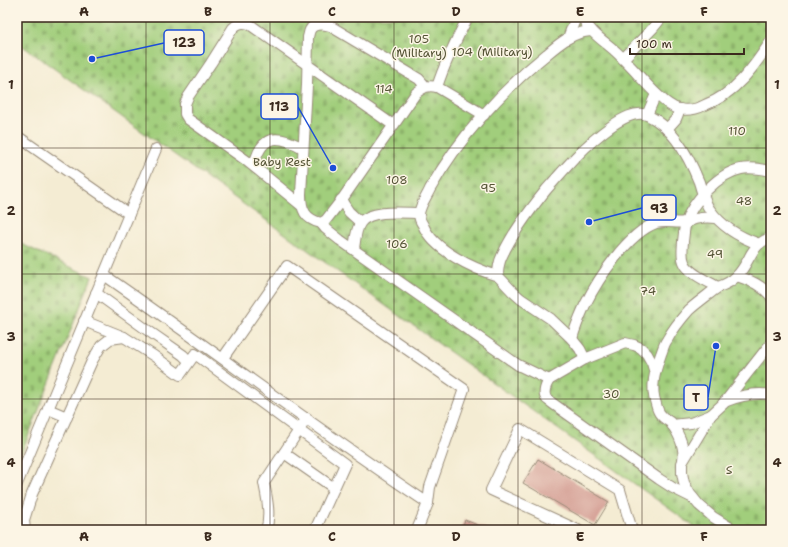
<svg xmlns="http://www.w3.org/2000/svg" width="788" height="547" font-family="'Shantell Sans',sans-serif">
<defs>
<pattern id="cemetery-stones" width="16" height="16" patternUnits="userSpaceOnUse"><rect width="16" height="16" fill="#a1ce7b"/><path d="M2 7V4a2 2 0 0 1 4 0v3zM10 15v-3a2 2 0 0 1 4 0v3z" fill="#8cb16a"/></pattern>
</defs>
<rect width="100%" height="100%" fill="#fcf5e5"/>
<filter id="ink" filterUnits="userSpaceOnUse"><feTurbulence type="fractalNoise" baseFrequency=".025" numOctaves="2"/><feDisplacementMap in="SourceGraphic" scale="8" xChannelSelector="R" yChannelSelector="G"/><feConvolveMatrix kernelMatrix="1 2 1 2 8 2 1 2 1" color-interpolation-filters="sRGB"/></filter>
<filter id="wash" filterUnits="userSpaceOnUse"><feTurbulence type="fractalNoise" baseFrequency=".012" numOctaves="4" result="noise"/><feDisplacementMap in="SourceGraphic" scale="16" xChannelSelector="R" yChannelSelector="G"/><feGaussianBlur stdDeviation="0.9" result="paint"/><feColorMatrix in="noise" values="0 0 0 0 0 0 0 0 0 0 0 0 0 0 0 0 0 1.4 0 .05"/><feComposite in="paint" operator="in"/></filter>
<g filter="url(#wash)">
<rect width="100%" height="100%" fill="#f4ecd3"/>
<g fill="url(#cemetery-stones)" stroke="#6e7c4c">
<path d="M17 17H771V530H699L17 42Z"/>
<path d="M17 242 92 277 17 464Z"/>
</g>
<g id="blocks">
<g fill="#d5a096">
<path d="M538 459 609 502 595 525 523 483Z"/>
<path d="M465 520 490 530H461Z"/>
</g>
</g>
</g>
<g filter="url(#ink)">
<use href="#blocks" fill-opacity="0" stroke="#988b78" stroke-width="1"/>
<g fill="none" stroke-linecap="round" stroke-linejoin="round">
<defs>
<g id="minor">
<path d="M582 17C590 32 601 39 614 50 619 54 624 60 629 65 641 77 662 104 678 109 687 111 697 109 705 105 735 94 754 67 771 41"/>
<path d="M568 38 576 17"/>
<path d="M623 59 653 28 662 17"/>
<path d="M426 87 419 79 330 26C323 24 314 22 310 30 309 32 309 34 308 37L307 85 301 194C301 210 305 219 321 223L326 220 343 198 416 93C424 87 427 85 437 87L484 115"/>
<path d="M437 87C445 62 456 40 468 17"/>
<path d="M647 115 656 94"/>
<path d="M667 129 676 119 680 109"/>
<path d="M17 136 129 214"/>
<path d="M254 166C261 134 277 134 303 148"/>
<path d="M771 171C761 169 751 167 741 169 719 173 692 202 686 222 684 228 684 235 683 241 683 247 681 255 684 262 688 273 707 281 718 287 734 282 741 273 749 258 751 254 754 249 758 245 761 242 767 239 771 237"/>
<path d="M341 200 349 212 360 222"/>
<path d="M301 205 247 161 188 119 185 114V104L188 97 211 63 233 28C238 23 242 22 249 24L393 125"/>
<path d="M716 218C709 217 703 217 695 219 692 220 690 221 687 222 677 224 667 220 656 223 628 233 598 279 585 305 580 316 575 327 572 339L551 319 521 299 513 292 498 276C498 269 499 262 502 256 513 232 530 210 546 190 566 167 585 145 610 127 620 120 637 109 649 116 674 128 689 157 699 182 702 191 704 202 710 210 722 227 739 237 759 244"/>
<path d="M321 223 325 228 340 240 518 365 549 380"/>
<path d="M354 249C355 241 356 228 361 222 372 209 404 213 419 213"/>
<path d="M104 275C213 350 318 430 428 503"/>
<path d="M498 276C474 269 433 250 423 225 421 222 419 218 419 214 420 205 427 196 430 189 458 139 502 90 547 54 560 43 573 32 591 31"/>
<path d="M737 276C752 281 761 285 771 296"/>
<path d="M96 293 150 332 183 355 189 361"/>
<path d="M84 321 124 337 154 356 180 375 195 354 345 464 315 530"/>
<path d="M572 339 580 349 585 359"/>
<path d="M223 358 287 266 464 389 430 487 428 503 417 530"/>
<path d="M655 373 652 363 647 354 641 348 634 345 625 343 585 359 549 380C546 385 543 393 546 398 547 400 550 401 552 403L659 479 673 488 693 498"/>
<path d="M724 402C739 396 755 392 771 395"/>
<path d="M48 409 67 417"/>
<path d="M672 425 691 423 711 415"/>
<path d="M284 453 334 488"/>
<path d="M683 460C685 447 679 434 671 423 668 420 664 419 661 415 659 413 657 408 656 404 650 387 655 371 661 354 663 349 664 344 667 340 673 329 681 319 689 310 698 302 708 295 718 287"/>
<path d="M17 484 156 149"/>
<path d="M25 530 24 520 32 494 92 361 101 346 110 339 124 337"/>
<path d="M266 530C271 515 267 498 264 483L307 418"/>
<path d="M578 530 491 490 520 429 620 490 632 530"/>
<path d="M734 530 713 517 699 505 690 494 684 483 682 473V463L711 415 724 403 771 343"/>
</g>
</defs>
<use href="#minor" stroke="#988b78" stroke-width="12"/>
<use href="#minor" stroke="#fff" stroke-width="10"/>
</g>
</g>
<path fill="none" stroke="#3b2a1e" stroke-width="1" stroke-opacity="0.55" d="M146 17V530M270 17V530M394 17V530M518 17V530M642 17V530M17 148H771M17 274H771M17 399H771"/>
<g text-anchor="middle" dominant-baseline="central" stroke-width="3" stroke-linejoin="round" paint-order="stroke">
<g font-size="12" fill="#545335" stroke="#fcf5e5">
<text x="419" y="39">105<tspan x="419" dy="14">(Military)</tspan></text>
<text x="492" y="52">104 (Military)</text>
<text x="384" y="89">114</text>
<text x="737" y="131">110</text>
<text x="282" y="162">Baby Rest</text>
<text x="397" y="180">108</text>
<text x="488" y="188">95</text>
<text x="744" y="201">48</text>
<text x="397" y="244">106</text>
<text x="715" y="254">49</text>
<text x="648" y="291">74</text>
<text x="611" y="394">30</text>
<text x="729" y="470">S</text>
</g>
</g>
<path fill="none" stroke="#1d4ed8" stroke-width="1.5" d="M92 59L164 43M333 168L298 107M589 222L642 208M716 346L708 397"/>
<g fill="#1d4ed8" stroke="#fcf5e5" stroke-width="1.5">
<circle cx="92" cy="59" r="4"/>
<circle cx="333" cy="168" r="4"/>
<circle cx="589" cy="222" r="4"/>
<circle cx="716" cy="346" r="4"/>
</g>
<g fill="#fcf5e5" stroke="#1d4ed8" stroke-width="1.5">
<rect x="164" y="30" width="40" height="25" rx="4"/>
<rect x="261" y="94" width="37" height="25" rx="4"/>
<rect x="642" y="195" width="34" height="25" rx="4"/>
<rect x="684" y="385" width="24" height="25" rx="4"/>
</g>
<g font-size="13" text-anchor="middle" font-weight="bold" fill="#3b2a1e">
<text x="184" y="47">123</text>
<text x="279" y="111">113</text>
<text x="659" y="213">93</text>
<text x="696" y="402">T</text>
</g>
<rect width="788" height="547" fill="none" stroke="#fcf5e5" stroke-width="44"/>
<path d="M630 48v6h114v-6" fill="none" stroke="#3b2a1e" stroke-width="2"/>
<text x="636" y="48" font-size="12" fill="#3b2a1e" stroke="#fcf5e5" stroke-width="3" paint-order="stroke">100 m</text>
<rect x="22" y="22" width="744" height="503" fill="none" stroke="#3b2a1e" stroke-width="1.5"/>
<g font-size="13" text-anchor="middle" font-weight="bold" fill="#3b2a1e">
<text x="84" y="16">A</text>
<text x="208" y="16">B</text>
<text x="332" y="16">C</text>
<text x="456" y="16">D</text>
<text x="580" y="16">E</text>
<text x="704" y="16">F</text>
<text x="11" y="89">1</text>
<text x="777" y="89">1</text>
<text x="11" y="215">2</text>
<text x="777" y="215">2</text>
<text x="11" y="341">3</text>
<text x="777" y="341">3</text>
<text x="11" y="467">4</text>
<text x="777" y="467">4</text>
<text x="84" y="541">A</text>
<text x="208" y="541">B</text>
<text x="332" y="541">C</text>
<text x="456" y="541">D</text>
<text x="580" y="541">E</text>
<text x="704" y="541">F</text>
</g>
</svg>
